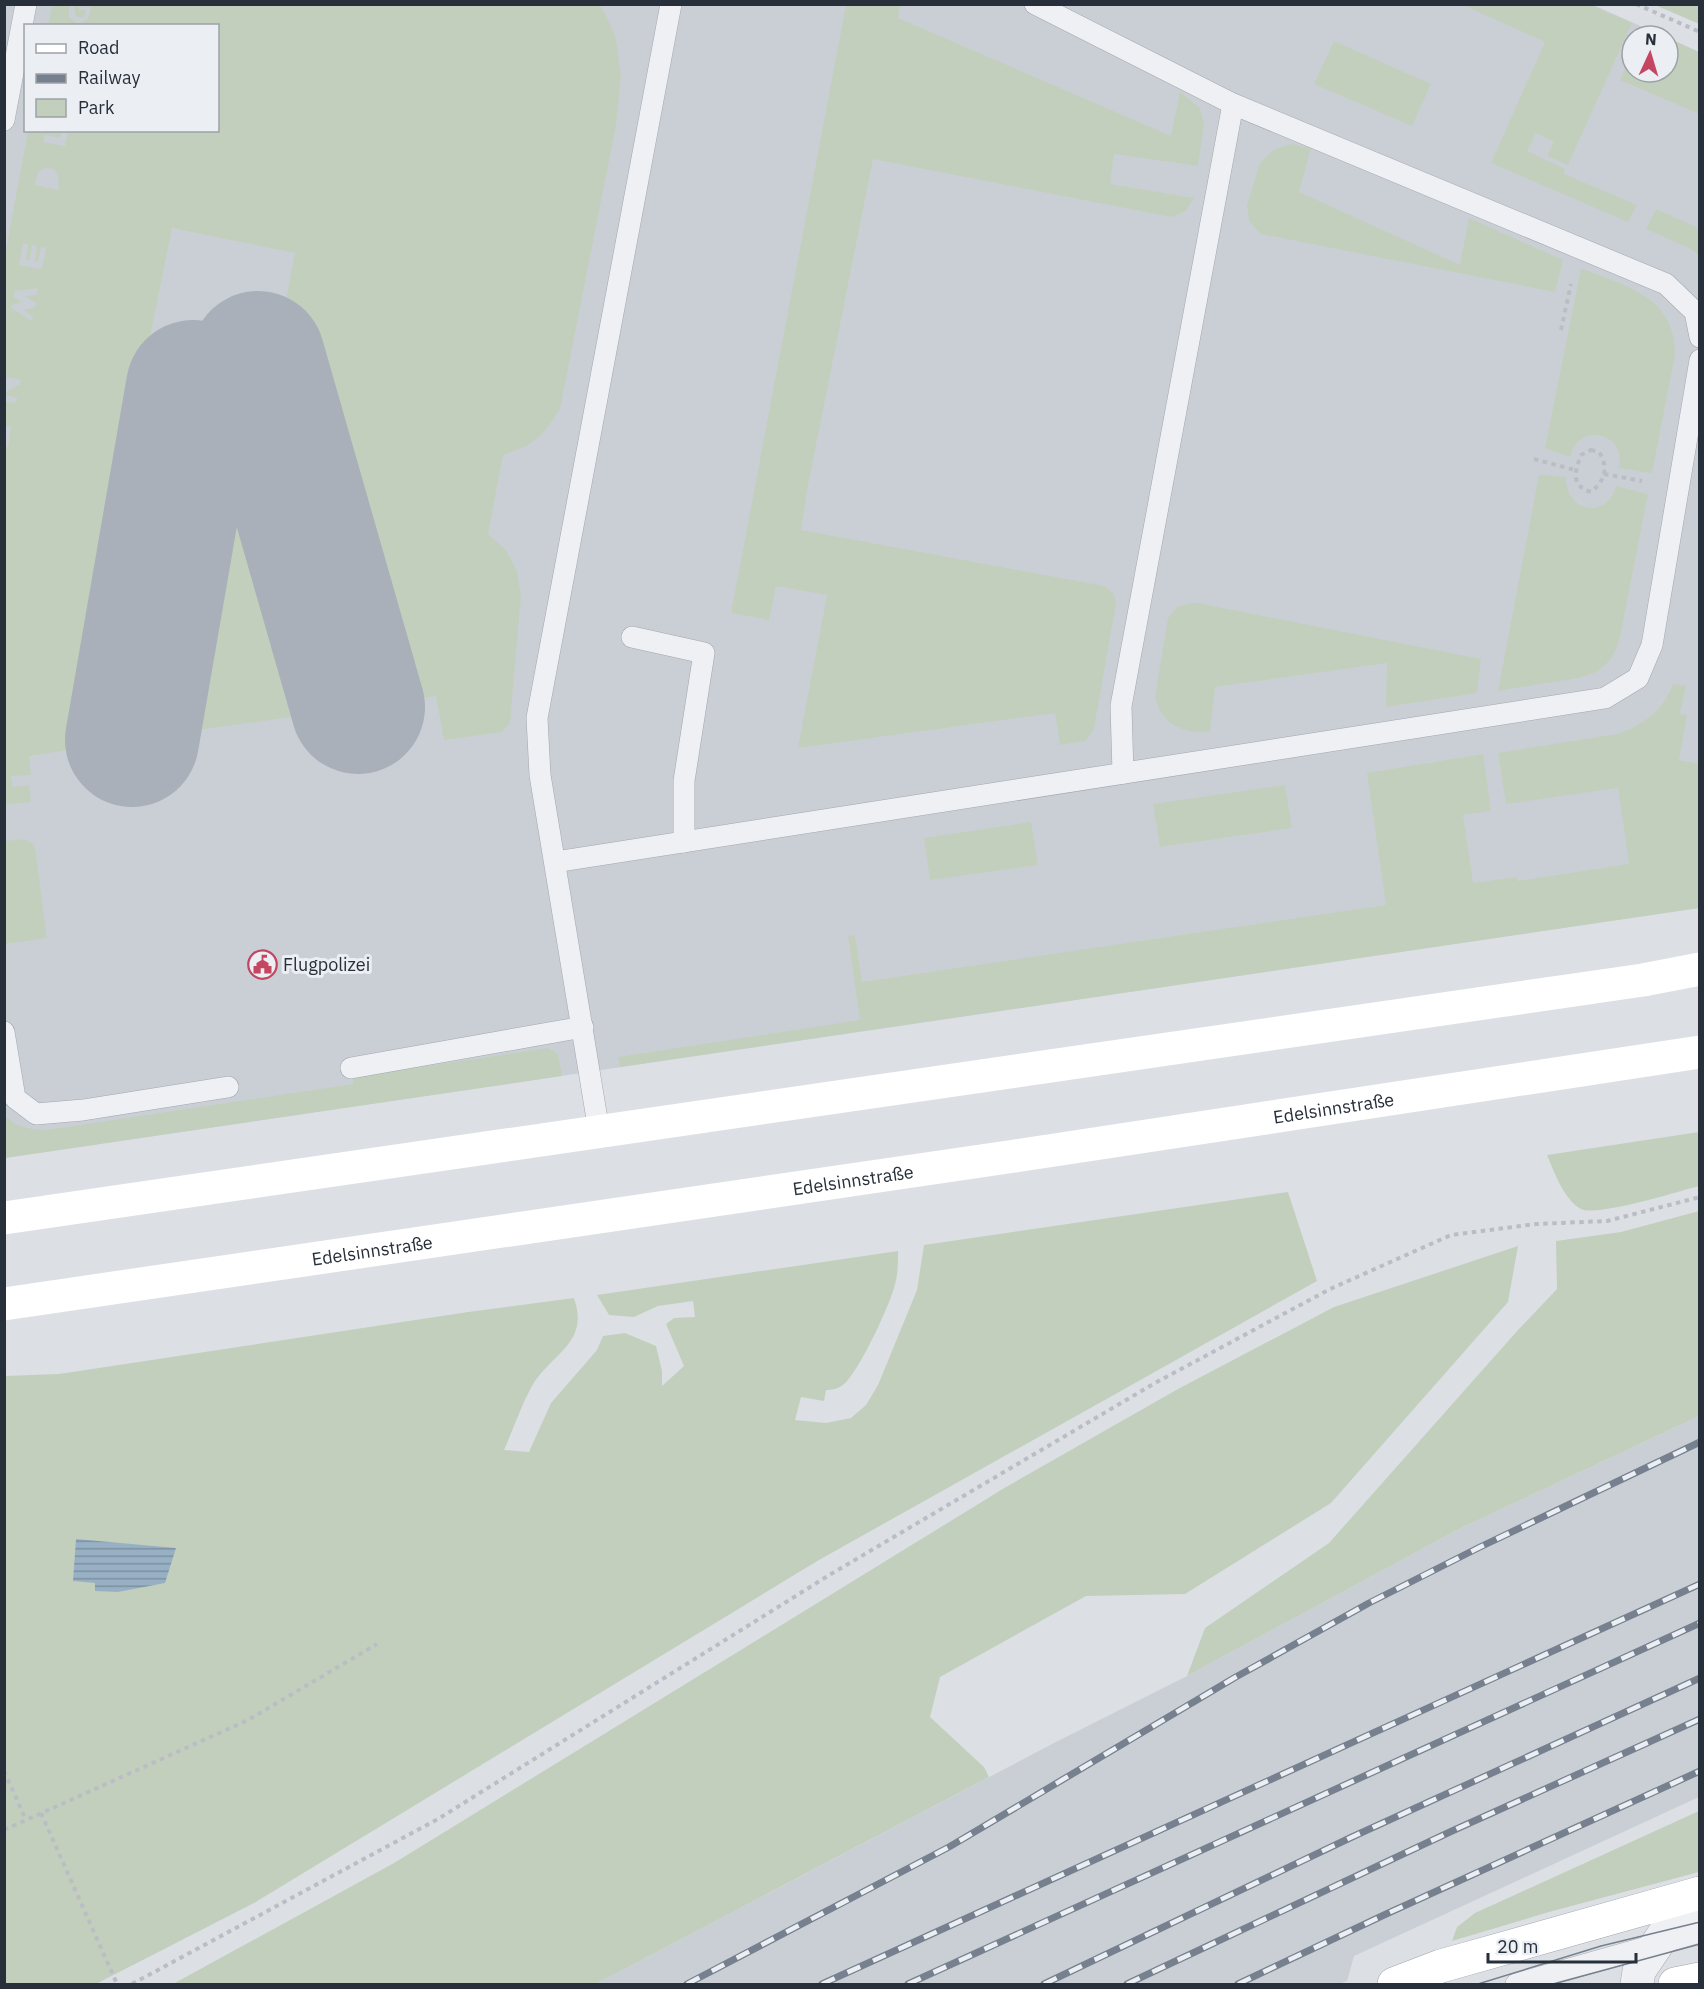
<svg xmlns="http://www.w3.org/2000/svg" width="1704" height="1989" font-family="'IBM Plex Sans',sans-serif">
<defs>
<pattern id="water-rules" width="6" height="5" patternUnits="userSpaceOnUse" patternTransform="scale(1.5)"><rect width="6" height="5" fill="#98b0c4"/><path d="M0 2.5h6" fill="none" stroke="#7c90a0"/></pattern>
</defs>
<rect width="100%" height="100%" fill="#dce0e5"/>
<g fill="#cacfd6" fill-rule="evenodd">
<path d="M1591 4 1663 36H1632V72H1668V38L1699 52V908L5 1158 4 5ZM26 26H218V130H26Z"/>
<path d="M1699 1416V1797L1354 1956 1347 1981 1339 1984H596L1052 1744 1187 1676 1459 1529Z"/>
</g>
<g fill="#c3cfbd" fill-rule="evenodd">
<path d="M52 5H69V17L75 22 80 23 88 19 91 7 79 6V10H86L84 17H77L75 14 74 5 599 4 605 13 616 39 621 76 616 125 560 409C541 438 536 444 503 455L488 534 506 550 517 571 521 596 510 723 502 732 444 740 436 696 367 706 271 376 295 253 172 228 142 377 179 385 119 742 29 756 31 775 11 776 13 787 29 785 31 802 5 805 4 447H8L11 427 6 426 5 436 4 401 16 403 17 398 5 395 4 393 20 384 21 380 5 377V255L28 131H62L60 138 45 135 43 142 65 146 68 131 218 130V26L48 25ZM45 168 54 169C59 176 60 181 58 190L35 185 38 172ZM23 244H28L26 260H30L32 245 37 246 35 262H38L41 247 46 248 42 269 19 265ZM38 288 37 295 24 296 36 303 35 307 23 310 33 316 32 321 11 308 12 305 22 302 14 297 15 291Z"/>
<path d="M846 5H900L898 18 1171 136 1180 92 1200 108 1204 123 1198 166 1114 154 1110 184 1194 198 1186 211 1171 217 873 159 808 485 801 530 1104 586C1111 590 1116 595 1116 603L1094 729 1085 741 1060 745 1055 713 798 748 827 595 776 586 769 620 731 613Z"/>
<path d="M1463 5H1591L1632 23 1568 165 1547 156 1554 142 1536 133 1527 151 1565 169 1564 174 1637 205 1628 222 1491 163 1545 42Z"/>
<path d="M1655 5H1694L1699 7V24Z"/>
<path d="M1668 38 1699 52V114L1620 80 1632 53V72H1668Z"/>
<path d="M1334 41 1431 84 1412 126 1314 84Z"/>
<path d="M1291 144 1311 148 1299 192 1460 265 1469 218 1563 260 1555 292 1261 234 1249 221 1247 205 1260 163 1273 150Z"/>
<path d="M1656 209 1699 228V255L1691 249 1646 229Z"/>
<path d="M1581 268C1625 286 1676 296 1675 355L1652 473 1619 468C1627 431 1577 422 1570 457L1545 448Z"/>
<path d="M208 390 259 400 348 709 148 737Z"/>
<path d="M1539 475 1566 477C1565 512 1607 520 1616 486L1648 494 1620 637C1610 675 1587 677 1553 682 1534 685 1516 688 1498 691Z"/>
<path d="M1190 603H1198L1481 659 1477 693 1386 707 1387 663 1215 687 1210 732C1183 734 1162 725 1155 697L1168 618 1177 607Z"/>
<path d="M1673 684 1686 686 1680 714 1687 715 1679 760 1699 764V908L620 1067 618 1057 860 1020 848 936 855 935 862 982 1386 905 1367 773 1483 754 1491 811 1463 815 1473 883 1517 877V881L1629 864 1618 788 1506 804 1498 753 1617 734C1642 726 1664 710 1673 684Z"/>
<path d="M1285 785 1292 828 1160 847 1153 804Z"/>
<path d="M1031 822 1038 865 930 880 924 838Z"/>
<path d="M24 839 33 844 35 848 47 938 5 944V841Z"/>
<path d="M548 1048 558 1054 562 1076 5 1158 4 1115C16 1127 30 1130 47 1130L353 1084V1077Z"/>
<path d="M1699 1132V1186C1680 1191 1597 1217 1581 1209 1565 1201 1554 1172 1547 1155Z"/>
<path d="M1288 1192 1317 1281 819 1560 254 1903 96 1984H5L4 1376 59 1374 468 1312 574 1298C589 1341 556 1351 535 1381 524 1398 513 1430 504 1450L529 1452 551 1403 597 1350 603 1336 625 1333 656 1346 662 1371V1386L684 1366 666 1324 674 1318 695 1317 693 1301 658 1306 634 1317 609 1315 597 1295 898 1251C898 1264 898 1276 894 1288 887 1311 862 1364 847 1381 841 1388 834 1390 826 1390L824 1401 801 1397 795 1420 826 1423 851 1418 866 1405 878 1385 917 1290 924 1245Z"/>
<path d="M1699 1211V1416L1459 1529 1187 1676 1205 1628 1329 1543 1518 1330 1557 1289 1556 1241 1621 1232Z"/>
<path d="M1518 1246 1508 1302 1331 1503 1185 1594 1086 1596 940 1677 930 1717 984 1767 989 1777 596 1984H173L394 1863 1006 1487 1178 1389 1334 1307Z"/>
<path d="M1699 1811V1872L1549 1912 1452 1941 1457 1927 1475 1913Z"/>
</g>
<path fill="url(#water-rules)" d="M76 1539 176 1548 165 1583 118 1592 95 1591V1583L73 1581Z"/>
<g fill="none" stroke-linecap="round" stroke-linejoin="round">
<g stroke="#a9b0ba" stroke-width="134">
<path d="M258 358 358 707"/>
<path d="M132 740 193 387"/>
</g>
<defs>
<g id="lane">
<path d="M1035 4 1233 104 1666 284 1695 312 1700 337"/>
<path d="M4 120 26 4"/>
<path d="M632 637 704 653 684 781V842"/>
<path d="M1123 773 1121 706 1233 104"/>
<path d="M555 862 1605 698 1638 678 1652 645 1700 360"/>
<path d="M4 1032 15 1098 36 1114 83 1110 228 1087"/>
<path d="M351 1068 583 1027"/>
<path d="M599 1131 540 775 537 718 671 4"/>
<path d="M1516 1984 1700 1932"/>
</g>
<path id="street" d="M1637 1984 1639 1971 1676 1916 1700 1911"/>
<g id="primary">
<path d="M1394 1984 1441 1966 1700 1893"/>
<path d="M1675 1984 1700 1979"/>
</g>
</defs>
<use href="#lane" stroke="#a2a7ae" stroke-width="22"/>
<use href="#street" stroke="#a2a7ae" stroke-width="34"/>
<use href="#primary" stroke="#9ca5b0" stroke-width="34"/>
<g stroke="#babec4" stroke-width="4" stroke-dasharray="4.5 4.5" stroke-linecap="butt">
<path d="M1636 4 1700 32"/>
<path d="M1561 330 1571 284"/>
<path d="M1591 450 1599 452C1609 467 1605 481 1591 492 1570 486 1575 471 1581 455Z"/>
<path d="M1534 459 1575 470"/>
<path d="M1604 474 1642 481"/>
<path d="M4 1771 26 1820"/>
<path d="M41 1813 117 1984"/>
<path d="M4 1830 248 1720 377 1644"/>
<path d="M132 1984 438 1819 831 1574 1155 1383 1330 1289 1451 1235 1536 1224 1607 1221 1700 1197"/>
</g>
<use href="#lane" stroke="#eef0f4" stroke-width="21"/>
<use href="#street" stroke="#eef0f4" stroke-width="33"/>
<g stroke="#fff" stroke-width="33">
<path d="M4 1218 1643 980 1700 969"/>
<path id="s1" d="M4 1304 1015 1156 1700 1052"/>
</g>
<use href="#primary" stroke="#fff" stroke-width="33"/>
<g stroke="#76808e" stroke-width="1.5">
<path d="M1478 1984 1601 1946 1700 1922"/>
<path d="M1553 1984 1700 1944"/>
</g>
<defs>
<g id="rail">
<path d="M687 1984 949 1847 1234 1678 1369 1603 1480 1547 1700 1442"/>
<path d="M822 1984 1700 1584"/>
<path d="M908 1984 1700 1623"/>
<path d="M1044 1984 1352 1837 1700 1678"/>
<path d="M1127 1984 1452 1831 1700 1719"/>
<path d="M1238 1984 1384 1915 1700 1771"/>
</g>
</defs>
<use href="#rail" stroke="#76808e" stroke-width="7"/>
<use href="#rail" stroke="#ebeff3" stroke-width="4.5" stroke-dasharray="14" stroke-linecap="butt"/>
</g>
<defs>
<symbol id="civic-ring" viewBox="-11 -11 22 22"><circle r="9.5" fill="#ebeff3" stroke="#c54660" stroke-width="1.5"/><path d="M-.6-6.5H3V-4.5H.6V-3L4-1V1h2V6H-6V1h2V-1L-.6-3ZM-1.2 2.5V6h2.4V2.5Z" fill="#c54660"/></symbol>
</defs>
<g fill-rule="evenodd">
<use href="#civic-ring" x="246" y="948" width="33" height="33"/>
</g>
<g text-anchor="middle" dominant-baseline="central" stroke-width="6" stroke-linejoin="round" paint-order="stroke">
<g font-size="18" fill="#272f3a" stroke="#ebeff3" text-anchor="start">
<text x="283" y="964">Flugpolizei</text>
</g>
<g font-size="18" fill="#272f3a" stroke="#ebeff3">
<text stroke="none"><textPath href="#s1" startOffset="1344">Edelsinnstraße</textPath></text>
<text stroke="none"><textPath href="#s1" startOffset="858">Edelsinnstraße</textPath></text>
<text stroke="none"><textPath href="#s1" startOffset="372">Edelsinnstraße</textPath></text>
</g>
</g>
<rect width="1704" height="1989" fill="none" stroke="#272f3a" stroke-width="12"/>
<rect x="24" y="24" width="195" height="108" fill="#ebeff3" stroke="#9da2a9" stroke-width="1.5"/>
<rect x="36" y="44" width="30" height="9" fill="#ffffff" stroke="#9da2a9" stroke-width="1.5"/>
<text x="78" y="54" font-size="18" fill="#272f3a">Road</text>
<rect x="36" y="74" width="30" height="9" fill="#76808e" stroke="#9da2a9" stroke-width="1.5"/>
<text x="78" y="84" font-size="18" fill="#272f3a">Railway</text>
<rect x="36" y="99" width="30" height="18" fill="#c3cfbd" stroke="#9da2a9" stroke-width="1.5"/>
<text x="78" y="114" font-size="18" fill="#272f3a">Park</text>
<g transform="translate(1650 54) rotate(4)"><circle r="28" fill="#ebeff3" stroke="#9da2a9" stroke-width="1.5"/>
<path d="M0-4.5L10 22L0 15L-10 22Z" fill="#c54660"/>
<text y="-9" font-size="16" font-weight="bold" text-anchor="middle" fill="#272f3a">N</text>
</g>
<path d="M1488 1953v9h148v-9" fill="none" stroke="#272f3a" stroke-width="3"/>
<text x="1497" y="1953" font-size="18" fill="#272f3a" stroke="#ebeff3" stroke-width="4.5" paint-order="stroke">20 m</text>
</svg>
